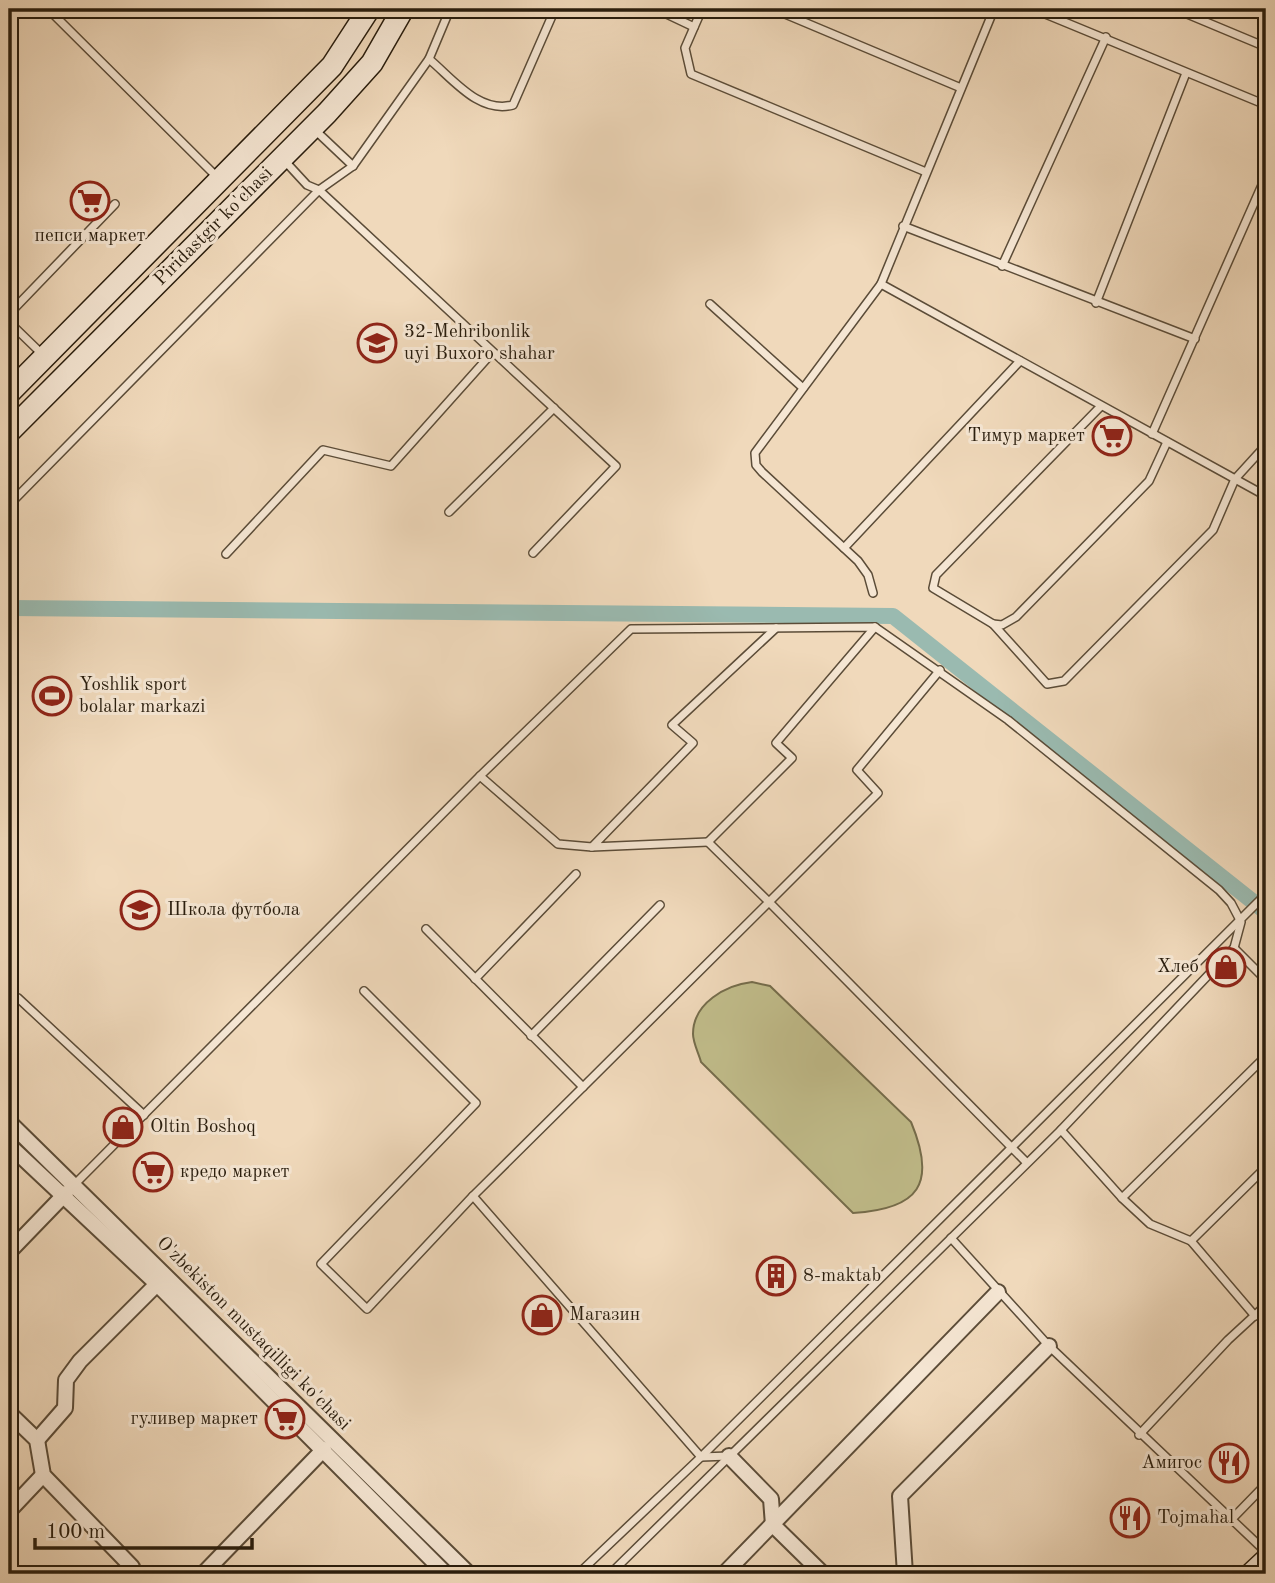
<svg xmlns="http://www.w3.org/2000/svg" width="1275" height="1583" font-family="'Old Standard TT',serif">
<rect width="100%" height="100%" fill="#f0d9bb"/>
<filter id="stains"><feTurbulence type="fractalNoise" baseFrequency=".00286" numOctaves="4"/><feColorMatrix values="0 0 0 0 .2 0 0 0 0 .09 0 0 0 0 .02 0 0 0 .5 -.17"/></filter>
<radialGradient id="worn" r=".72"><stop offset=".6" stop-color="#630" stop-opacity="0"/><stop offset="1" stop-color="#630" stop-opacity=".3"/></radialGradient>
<path fill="#c1bd8b" stroke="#756d4c" stroke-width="2" d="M752 982 770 986 911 1122C937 1184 919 1209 853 1213L701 1062C699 1054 693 1043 693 1034 693 1003 726 985 752 982Z"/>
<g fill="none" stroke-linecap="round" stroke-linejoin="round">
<path stroke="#9abab0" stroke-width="16" d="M9 608 893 616 1266 912"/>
<defs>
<g id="lane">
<path d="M48 9 217 177"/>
<path d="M656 9 694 27"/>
<path d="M702 9 685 48 691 74 926 172"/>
<path d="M773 9 961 88"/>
<path d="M1033 9 1266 105"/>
<path d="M1175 9 1266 47"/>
<path d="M429 59C453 79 479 114 513 105L555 9"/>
<path d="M315 130 353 166"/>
<path d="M283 159 307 185 319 190 616 466 533 553"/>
<path d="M903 226 1195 339"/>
<path d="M1002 266 1106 37"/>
<path d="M881 284 1266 496"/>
<path d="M1096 303 1186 73"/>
<path d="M710 304 803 388"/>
<path d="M9 314 115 204"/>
<path d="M9 322 42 354"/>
<path d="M1101 406 936 575 933 588 993 624 1002 625 1016 617 1149 481 1167 442"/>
<path d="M1152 434 1266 176"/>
<path d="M9 505 319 190 353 166 429 59 450 9"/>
<path d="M449 512 554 408"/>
<path d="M844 548 1020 361"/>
<path d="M226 554 323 450 391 466 492 353"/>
<path d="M873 593 868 575 858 561 762 472 756 465 755 453 881 284 994 9"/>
<path d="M993 624 1047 684 1064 681 1213 530 1235 479 1266 445"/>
<path d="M940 670 857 770 878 793 769 902 1026 1162"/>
<path d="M708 842 592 847 693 743 672 725 776 628"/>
<path d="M592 847 558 844 480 776 631 629 875 627 1008 720 1219 890 1231 903 1241 922 1234 948 1061 1130 610 1574"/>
<path d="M426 929 583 1087 769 902 708 842 792 758 776 743 875 627"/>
<path d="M1234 948 1266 980"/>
<path d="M475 979 576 874"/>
<path d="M364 991 476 1103 321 1264 367 1309 473 1196 583 1087"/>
<path d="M18 998 144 1115"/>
<path d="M531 1036 660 905"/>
<path d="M1061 1130 1122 1198 1266 1056"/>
<path d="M74 1185 480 776"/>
<path d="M473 1196 701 1457 729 1456"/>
<path d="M1122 1198 1150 1224 1191 1241"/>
<path d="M951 1238 1049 1346 1266 1552"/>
<path d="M1255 1316 1191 1241 1266 1167"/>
<path d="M1139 1435 1228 1340 1266 1305"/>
<path d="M1231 1520 1266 1484"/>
<path d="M578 1574 701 1457 1266 894"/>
</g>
<g id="street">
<path d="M9 1122 469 1574"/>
<path d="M9 1145 157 1284 446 1574"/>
<path d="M9 1252 66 1193"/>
<path d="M9 1413 37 1440 43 1475 132 1567 125 1574"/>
<path d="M37 1440 65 1408 66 1380 80 1361 157 1284"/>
<path d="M729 1456 771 1499 773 1525 823 1574"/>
<path d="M9 1511 43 1475"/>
<path d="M203 1574 324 1449"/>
<path d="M724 1574 998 1292"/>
<path d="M905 1574 900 1496 1049 1346"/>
</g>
<g id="secondary">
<path d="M9 393 332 66 369 9"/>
<path d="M9 432 327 113 372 63 403 9"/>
<path d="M1251 1574 1266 1560"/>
</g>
</defs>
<use href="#lane" stroke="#5b4c38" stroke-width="10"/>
<use href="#street" stroke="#5b4c38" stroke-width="18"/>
<use href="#secondary" stroke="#291d0d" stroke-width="24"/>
<use href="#lane" stroke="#f5e6d3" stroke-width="7"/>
<use href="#street" stroke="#f5e6d3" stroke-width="14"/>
<use href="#secondary" stroke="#f5e6d3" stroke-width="21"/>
</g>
<defs>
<symbol id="supermarket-ring" viewBox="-11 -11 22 22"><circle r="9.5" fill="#f5e6d3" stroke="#8f2418" stroke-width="1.5"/><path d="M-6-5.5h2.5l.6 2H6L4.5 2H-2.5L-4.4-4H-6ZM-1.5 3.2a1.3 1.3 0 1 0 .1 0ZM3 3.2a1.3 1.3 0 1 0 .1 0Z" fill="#8f2418"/></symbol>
<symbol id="school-ring" viewBox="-11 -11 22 22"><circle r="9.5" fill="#f5e6d3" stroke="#8f2418" stroke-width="1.5"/><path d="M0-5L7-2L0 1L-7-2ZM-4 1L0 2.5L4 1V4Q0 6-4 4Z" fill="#8f2418"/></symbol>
<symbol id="stadium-ring" viewBox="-11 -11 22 22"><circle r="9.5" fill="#f5e6d3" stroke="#8f2418" stroke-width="1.5"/><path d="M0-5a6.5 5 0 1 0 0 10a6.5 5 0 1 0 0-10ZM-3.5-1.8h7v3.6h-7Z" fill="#8f2418"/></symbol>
<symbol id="shop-ring" viewBox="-11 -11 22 22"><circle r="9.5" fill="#f5e6d3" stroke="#8f2418" stroke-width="1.5"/><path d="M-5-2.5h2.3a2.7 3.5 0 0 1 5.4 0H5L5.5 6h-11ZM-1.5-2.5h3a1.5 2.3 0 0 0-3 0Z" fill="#8f2418"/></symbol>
<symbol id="building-ring" viewBox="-11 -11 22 22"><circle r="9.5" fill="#f5e6d3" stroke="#8f2418" stroke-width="1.5"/><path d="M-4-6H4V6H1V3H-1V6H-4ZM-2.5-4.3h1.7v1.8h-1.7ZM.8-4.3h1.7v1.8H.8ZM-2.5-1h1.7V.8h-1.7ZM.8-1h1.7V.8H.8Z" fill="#8f2418"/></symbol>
<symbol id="restaurant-ring" viewBox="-11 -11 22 22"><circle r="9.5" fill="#f5e6d3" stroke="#8f2418" stroke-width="1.5"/><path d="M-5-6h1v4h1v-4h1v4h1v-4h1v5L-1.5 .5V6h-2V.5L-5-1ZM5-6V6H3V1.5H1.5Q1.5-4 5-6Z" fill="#8f2418"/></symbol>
</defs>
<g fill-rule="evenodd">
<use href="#supermarket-ring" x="68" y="179" width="44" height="44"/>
<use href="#school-ring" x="355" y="321" width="44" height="44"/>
<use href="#supermarket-ring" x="1090" y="414" width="44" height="44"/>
<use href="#stadium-ring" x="30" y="674" width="44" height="44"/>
<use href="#school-ring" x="118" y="888" width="44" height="44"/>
<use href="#shop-ring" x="1204" y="945" width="44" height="44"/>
<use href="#shop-ring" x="101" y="1105" width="44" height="44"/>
<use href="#supermarket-ring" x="131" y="1150" width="44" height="44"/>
<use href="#building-ring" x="754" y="1254" width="44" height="44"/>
<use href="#shop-ring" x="520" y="1293" width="44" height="44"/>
<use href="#supermarket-ring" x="263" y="1397" width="44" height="44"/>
<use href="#restaurant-ring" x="1207" y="1441" width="44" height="44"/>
<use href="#restaurant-ring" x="1108" y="1496" width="44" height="44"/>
</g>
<g text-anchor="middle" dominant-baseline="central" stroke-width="6" stroke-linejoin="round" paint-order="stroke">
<g font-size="19" fill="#291d0d" stroke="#f5e6d3">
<text transform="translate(214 227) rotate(-45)">Piridastgir ko'chasi</text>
<text transform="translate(253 1334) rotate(45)">O'zbekiston mustaqilligi ko'chasi</text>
</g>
<g font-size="19" fill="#291d0d" stroke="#f5e6d3" text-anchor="start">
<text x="90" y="236" text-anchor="middle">пепси маркет</text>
<text x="404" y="332">32-Mehribonlik<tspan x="404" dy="22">uyi Buxoro shahar</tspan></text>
<text x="1085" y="436" text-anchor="end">Тимур маркет</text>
<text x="79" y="685">Yoshlik sport<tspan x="79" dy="22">bolalar markazi</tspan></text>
<text x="167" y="910">Школа футбола</text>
<text x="1199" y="967" text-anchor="end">Хлеб</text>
<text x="150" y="1127">Oltin Boshoq</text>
<text x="180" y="1172">кредо маркет</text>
<text x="803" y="1276">8-maktab</text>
<text x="569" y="1315">Магазин</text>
<text x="258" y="1419" text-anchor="end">гуливер маркет</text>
<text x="1202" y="1463" text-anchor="end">Амигос</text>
<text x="1157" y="1518">Tojmahal</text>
</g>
</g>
<rect width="1275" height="1583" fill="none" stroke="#f0d9bb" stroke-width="35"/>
<rect x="10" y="10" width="1254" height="1562" fill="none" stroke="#291d0d" stroke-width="3.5"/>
<rect x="18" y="18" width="1240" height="1548" fill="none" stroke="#291d0d" stroke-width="2"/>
<path d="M35 1538v10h217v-10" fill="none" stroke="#291d0d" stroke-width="3.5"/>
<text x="46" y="1538" font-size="21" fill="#291d0d" stroke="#f5e6d3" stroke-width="5" paint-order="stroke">100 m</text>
<rect width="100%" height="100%" filter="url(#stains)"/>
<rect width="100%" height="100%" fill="url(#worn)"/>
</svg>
